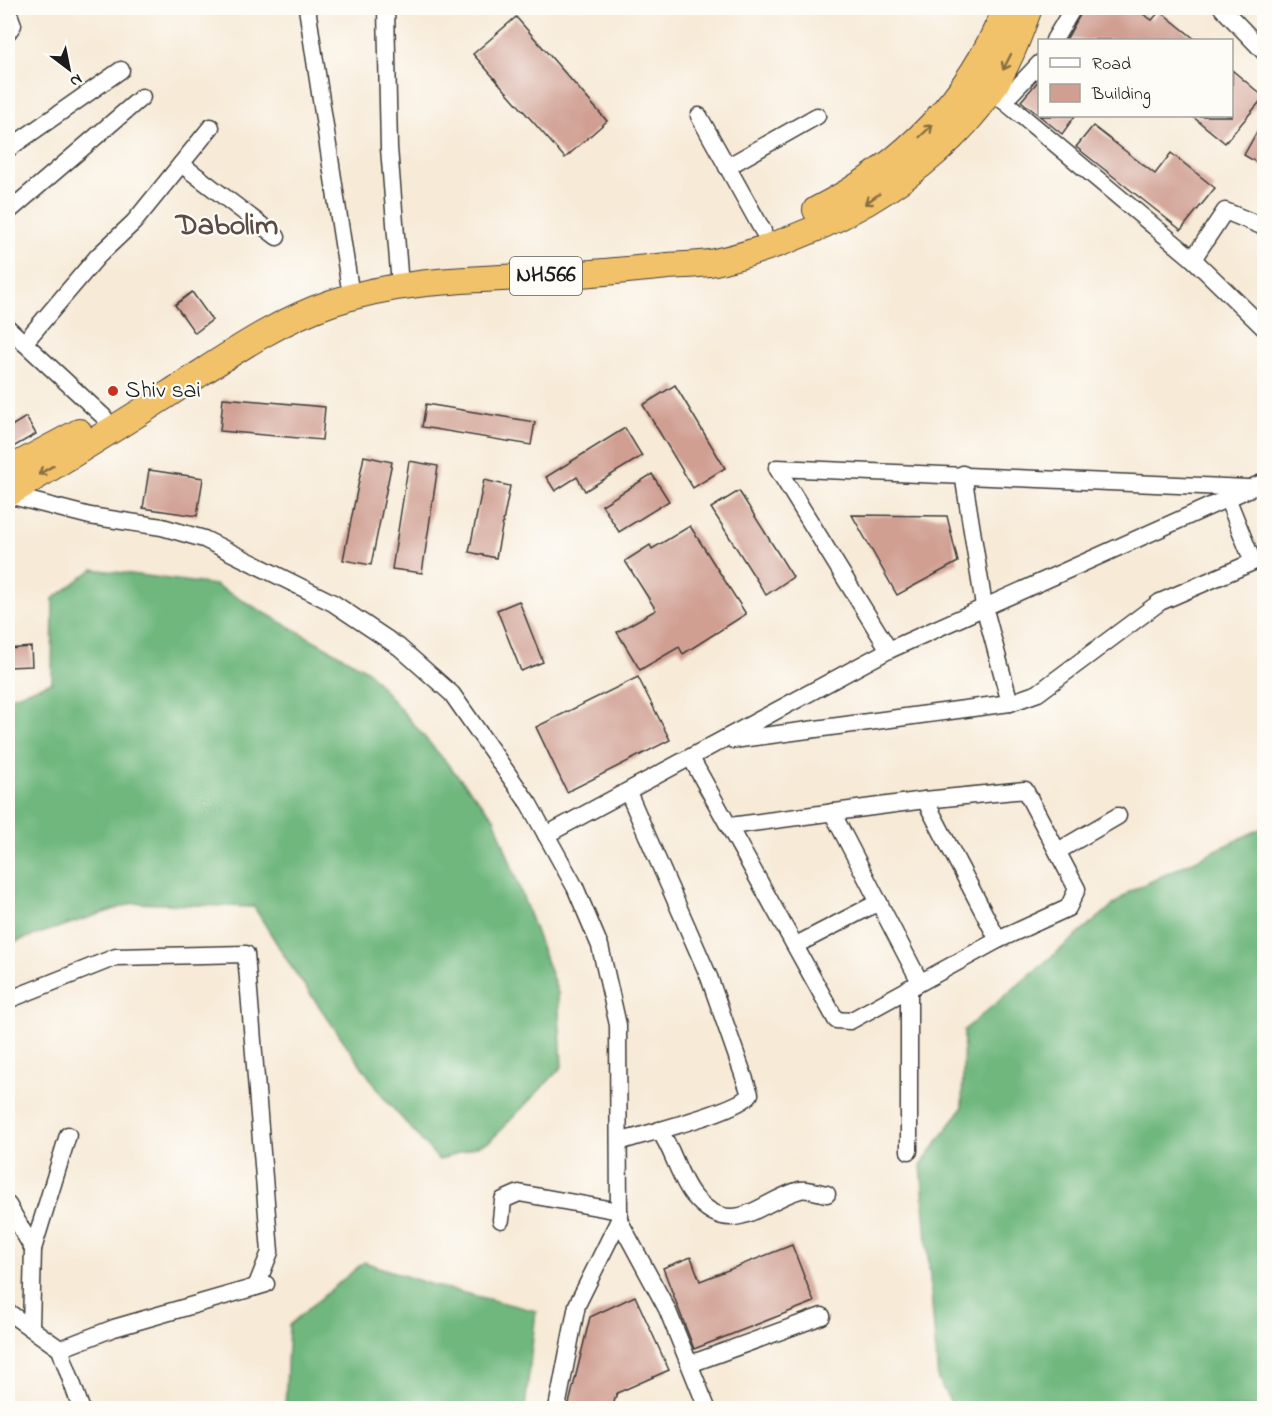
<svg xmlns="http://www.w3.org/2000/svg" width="1272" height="1416" font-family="'Indie Flower',sans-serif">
<rect width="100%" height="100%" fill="#fdfcf7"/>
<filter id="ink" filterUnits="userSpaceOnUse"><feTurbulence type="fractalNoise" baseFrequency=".0167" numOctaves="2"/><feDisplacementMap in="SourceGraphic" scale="12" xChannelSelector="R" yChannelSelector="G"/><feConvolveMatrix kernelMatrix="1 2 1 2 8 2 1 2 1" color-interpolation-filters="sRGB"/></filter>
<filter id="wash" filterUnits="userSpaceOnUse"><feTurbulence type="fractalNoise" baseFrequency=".008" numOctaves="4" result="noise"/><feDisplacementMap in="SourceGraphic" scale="24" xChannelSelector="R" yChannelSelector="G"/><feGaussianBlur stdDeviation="1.35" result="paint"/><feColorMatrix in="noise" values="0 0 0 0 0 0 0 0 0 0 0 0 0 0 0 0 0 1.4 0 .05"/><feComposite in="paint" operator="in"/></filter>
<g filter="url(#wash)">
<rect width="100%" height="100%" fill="#f7ead7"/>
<g fill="#6fb77e" stroke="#466a4d" stroke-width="1.5">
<path d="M93 569 215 585 367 670 494 818 558 993 562 1067 490 1141 439 1160 384 1098 292 968 254 907 134 903 8 944V698L52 682 53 599Z"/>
<path d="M1264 827V1408H954L938 1380 921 1165 962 1108 964 1030 1129 892Z"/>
<path d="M364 1262 432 1285 536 1311 525 1408H285L289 1325Z"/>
</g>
<g id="blocks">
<g fill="#d09f92">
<path d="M1084 8H1134L1152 20 1160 11 1196 40H1066Z"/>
<path d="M516 17 607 121 565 158 473 54Z"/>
<path d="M1232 70 1264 97 1225 143 1192 116H1232Z"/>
<path d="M1040 79V116H1075L1062 134 1021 101Z"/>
<path d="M1264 119V167L1244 155Z"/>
<path d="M1093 126 1155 174 1171 153 1215 188 1181 230 1076 147Z"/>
<path d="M192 292 212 320 195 333 175 305Z"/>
<path d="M675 385 725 468 693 488 643 405Z"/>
<path d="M223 398 325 407 322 440 220 431Z"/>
<path d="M426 404 535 422 531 445 422 427Z"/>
<path d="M26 417 36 434 8 450V428Z"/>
<path d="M625 428 642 456 585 491 577 477 555 491 546 477Z"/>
<path d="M364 456 392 462 371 565 343 560Z"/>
<path d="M409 461 438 466 422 573 392 569Z"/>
<path d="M149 470 203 478 197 516 143 508Z"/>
<path d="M652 474 669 501 619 532 602 505Z"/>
<path d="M484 480 510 486 496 558 469 552Z"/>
<path d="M739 491 793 577 766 595 711 508Z"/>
<path d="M852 515 947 516 958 562 897 595Z"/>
<path d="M690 526 746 614 683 654 679 647 640 670 617 632 656 610 625 561 650 545 652 549Z"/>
<path d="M519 601 543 662 521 671 497 610Z"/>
<path d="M31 647 32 666 8 667V649Z"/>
<path d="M638 677 670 740 567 792 536 727Z"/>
<path d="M792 1245 814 1302 694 1349 663 1268 691 1257 700 1281Z"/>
<path d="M635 1296 669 1370 617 1393 612 1408H568L590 1317Z"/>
</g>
</g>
</g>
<g filter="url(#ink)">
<use href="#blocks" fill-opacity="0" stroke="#3d3b38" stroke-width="1.5"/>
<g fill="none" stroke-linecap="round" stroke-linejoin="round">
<defs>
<g id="minor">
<path d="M307 8 349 283"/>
<path d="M386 8 389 148 399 273"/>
<path d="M1222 8 1264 52"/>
<path d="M8 11 13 25 8 32"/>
<path d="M1054 40 1073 8"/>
<path d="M991 90 1193 259 1264 328"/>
<path d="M1004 101 1040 63"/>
<path d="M699 116 763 231"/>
<path d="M8 149 121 70"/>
<path d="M181 164 277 237"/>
<path d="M727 167 817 116"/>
<path d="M8 212 142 97"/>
<path d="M1193 259 1225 211 1264 227"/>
<path d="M8 328 104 417"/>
<path d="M24 343 98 256 134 222 211 127"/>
<path d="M963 474 984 606 1010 703"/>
<path d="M8 495 90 516 162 527 204 539 333 603 399 647 452 694 529 804 575 887 600 946 618 1025 619 1220 667 1309 707 1408"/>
<path d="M889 650 777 468 1248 488"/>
<path d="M733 740 1010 703 1038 693 1160 602 1253 562 1228 500"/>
<path d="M691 758 836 1020 850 1021 998 940 1068 908 1077 889 1025 790 925 800 730 826"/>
<path d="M925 800 998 940"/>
<path d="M832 812 920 982"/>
<path d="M546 835 889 650 1264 482"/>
<path d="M1058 851 1118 816"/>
<path d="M796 945 879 902"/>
<path d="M909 988V1151"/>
<path d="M8 1000 116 957 246 954 270 1252 256 1287"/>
<path d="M659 1130C673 1149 679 1178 693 1195 732 1242 760 1201 800 1190 807 1188 819 1193 827 1194"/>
<path d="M619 1142C643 1134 740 1111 750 1094L709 977 628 792"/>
<path d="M8 1205 33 1249 31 1327"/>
<path d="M501 1220 503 1200 519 1193 619 1211"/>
<path d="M33 1249 68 1135"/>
<path d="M8 1312 60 1349 81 1408"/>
<path d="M60 1349 114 1328 266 1284"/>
<path d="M690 1364 822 1316"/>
<path d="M557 1408 577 1305 619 1220"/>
</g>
<g id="highway">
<path d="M816 210C904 165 969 100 1006 8"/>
<path d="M8 470 79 432"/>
<path d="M8 494C62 461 116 428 170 393 222 360 272 323 331 303 411 276 495 280 578 274 608 272 638 269 668 266 683 265 700 265 715 262 817 239 927 181 989 94 1007 67 1018 38 1029 8"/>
</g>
</defs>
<use href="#minor" stroke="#3d3b38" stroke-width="19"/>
<use href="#highway" stroke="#3d3b38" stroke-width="28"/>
<use href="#minor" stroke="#fff" stroke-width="16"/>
<use href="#highway" stroke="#f2c26a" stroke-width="26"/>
</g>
<defs><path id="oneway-shaft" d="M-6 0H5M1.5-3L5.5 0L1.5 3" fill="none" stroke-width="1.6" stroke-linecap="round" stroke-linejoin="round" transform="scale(1.5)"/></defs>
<g stroke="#876f43">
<use href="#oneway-shaft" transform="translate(1007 62) rotate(117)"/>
<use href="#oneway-shaft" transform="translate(926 131) rotate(-44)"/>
<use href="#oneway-shaft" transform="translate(872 199) rotate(145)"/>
<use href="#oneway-shaft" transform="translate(46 470) rotate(149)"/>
</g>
</g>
<circle fill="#c8321e" stroke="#fdfcf7" stroke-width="2" cx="113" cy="391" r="6"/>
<g text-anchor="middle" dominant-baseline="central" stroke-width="4.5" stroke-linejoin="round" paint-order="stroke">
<rect fill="#fdfcf7" stroke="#605f5e" stroke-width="1.5" x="510" y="257" width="72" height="38" rx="4.5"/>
<g font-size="22" font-weight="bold" fill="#1c1c1c">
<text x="546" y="276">NH566</text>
</g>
<g font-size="24" fill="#1c1c1c" stroke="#fdfcf7" text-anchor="start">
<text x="125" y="391">Shiv sai</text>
</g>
<g font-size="30" font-weight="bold" fill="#5b4a45" stroke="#fdfcf7">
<text x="227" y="227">Dabolim</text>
</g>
</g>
<rect width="1272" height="1416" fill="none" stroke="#fdfcf7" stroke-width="30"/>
<rect x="1038" y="39" width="195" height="78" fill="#fdfcf7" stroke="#a3a29f" stroke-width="1.5"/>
<rect x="1050" y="58" width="30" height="9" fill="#ffffff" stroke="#a3a29f" stroke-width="1.5"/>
<text x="1092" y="69" font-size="18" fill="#1c1c1c">Road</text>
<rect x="1050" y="84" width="30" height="18" fill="#d09f92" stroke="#a3a29f" stroke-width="1.5"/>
<text x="1092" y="99" font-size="18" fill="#1c1c1c">Building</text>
<g transform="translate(69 69) rotate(148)" stroke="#fdfcf7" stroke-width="4.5" paint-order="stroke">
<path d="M0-4.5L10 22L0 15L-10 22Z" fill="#1c1c1c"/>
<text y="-9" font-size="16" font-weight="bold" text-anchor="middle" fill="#1c1c1c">N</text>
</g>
</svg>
